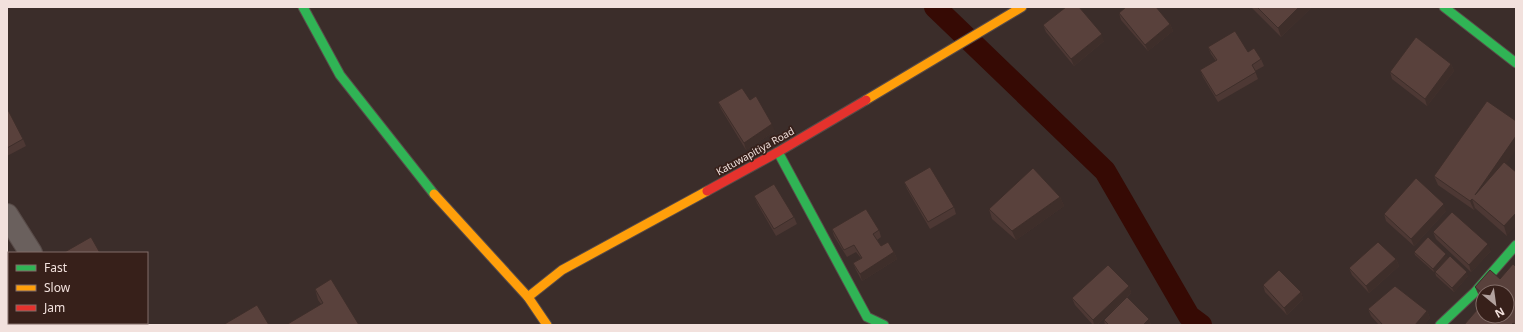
<svg xmlns="http://www.w3.org/2000/svg" width="1523" height="332" font-family="'Noto Sans',sans-serif">
<rect width="100%" height="100%" fill="#3b2d2a"/>
<g fill="none" stroke-linecap="round" stroke-linejoin="round">
<path stroke="#360a04" stroke-width="22" d="M935 7 1105 171 1189 316 1201 325"/>
<defs>
<g id="street">
<path d="M7 215 31 253"/>
<path d="M77 323 78 325"/>
</g>
<g id="fast">
<path d="M303 7 340 75 434 194"/>
<path d="M1444 7 1516 63"/>
<path d="M778 152 867 317 884 325"/>
<path d="M1440 325 1475 292 1516 245"/>
</g>
<g id="slow">
<path d="M866 100 1022 7"/>
<path d="M434 194 528 297 547 325"/>
<path d="M528 297 562 270 707 191"/>
</g>
<path id="jam" d="M707 191 778 152 866 100"/>
</defs>
<use href="#street" stroke="#584b48" stroke-width="24"/>
<use href="#fast" stroke="#584b48" stroke-width="11"/>
<use href="#slow" stroke="#584b48" stroke-width="11"/>
<use href="#jam" stroke="#584b48" stroke-width="11"/>
<use href="#street" stroke="#6a605d" stroke-width="22"/>
<use href="#fast" stroke="#30b455" stroke-width="9"/>
<use href="#slow" stroke="#ff9f0a" stroke-width="9"/>
<use href="#jam" stroke="#e5322d" stroke-width="9"/>
</g>
<g fill="#4d3834">
<path d="M1251 7H1312L1281 37Z"/>
<path d="M1119 13 1170 24 1173 31 1148 51 1121 20Z"/>
<path d="M1043 25 1104 41 1074 66 1046 32Z"/>
<path d="M1208 47 1248 52 1261 59 1264 66 1255 71 1258 79 1218 102 1203 77 1200 70 1216 61 1211 54Z"/>
<path d="M1451 64 1454 71 1427 106 1392 79 1390 72Z"/>
<path d="M750 100 775 131 746 150 721 109 718 102Z"/>
<path d="M7 111 23 139 26 146 7 156Z"/>
<path d="M1507 164V236L1475 208 1474 210 1438 185 1434 176Z"/>
<path d="M904 182 954 207 956 214 930 229 907 189Z"/>
<path d="M754 196 794 217 797 224 776 236 757 203Z"/>
<path d="M1060 197 1064 206 1016 240 992 219 989 209Z"/>
<path d="M1446 211 1414 246 1386 221 1384 214Z"/>
<path d="M832 229 879 230 881 237 877 240 881 246 894 252 897 259 862 281 856 270 853 263 861 258 856 252 847 257 834 236Z"/>
<path d="M1433 232 1491 251 1471 272 1436 239Z"/>
<path d="M1414 252 1448 258 1434 272 1415 255Z"/>
<path d="M1396 259 1399 266 1369 293 1352 275 1349 268Z"/>
<path d="M1513 264 1516 267V325H1464L1483 303V316H1507V292H1483V300L1479 296 1475 287 1490 270 1500 279Z"/>
<path d="M1435 272 1468 276 1454 292 1436 276Z"/>
<path d="M1263 285 1301 292 1303 299 1287 315 1265 292Z"/>
<path d="M1129 286 1131 293 1127 297 1149 319 1151 325H1105L1104 320 1118 305 1097 325H1093L1075 305 1072 298Z"/>
<path d="M315 289 359 325 321 304 318 300Z"/>
<path d="M1368 309 1427 311 1430 318 1424 325H1379L1371 316Z"/>
</g>
<g fill="#3e2e2a">
<path d="M1299 7H1312L1281 37 1278 28Z"/>
<path d="M1170 24 1173 31 1148 51 1145 45Z"/>
<path d="M1102 34 1104 41 1074 66 1071 59Z"/>
<path d="M1451 64 1454 71 1427 106 1425 99Z"/>
<path d="M772 124 775 131 746 150 744 143Z"/>
<path d="M1516 136V150L1478 204 1475 195Z"/>
<path d="M1060 197 1064 206 1016 240 1012 231Z"/>
<path d="M1472 199 1475 208 1474 210 1470 201Z"/>
<path d="M1444 204 1446 211 1414 246 1411 239Z"/>
<path d="M1516 213V226L1507 236 1504 226Z"/>
<path d="M1488 244 1491 251 1471 272 1469 265Z"/>
<path d="M894 252 897 259 862 281 860 274Z"/>
<path d="M1446 254 1448 258 1434 272 1433 269Z"/>
<path d="M1396 259 1399 266 1369 293 1366 286Z"/>
<path d="M1467 272 1468 276 1454 292 1452 288Z"/>
<path d="M1129 286 1131 293 1097 325H1094L1093 320Z"/>
<path d="M1301 292 1303 299 1287 315 1284 308Z"/>
<path d="M1427 311 1430 318 1424 325H1415Z"/>
<path d="M1149 319 1151 325H1143Z"/>
</g>
<g fill="#59413c" stroke="#3e2e2a">
<path d="M1066 7H1079L1102 34 1071 59 1043 25Z"/>
<path d="M1126 7H1156L1170 24 1145 45 1119 13Z"/>
<path d="M1257 7H1299L1278 28Z"/>
<path d="M1235 31 1248 52 1254 48 1261 59 1252 65 1256 72 1216 96 1200 70 1217 60 1208 47Z"/>
<path d="M1416 37 1451 64 1425 99 1390 72Z"/>
<path d="M742 88 750 100 756 96 772 124 744 143 718 102Z"/>
<path d="M1487 101 1516 121V136L1475 195 1504 162 1516 172V213L1504 226 1472 199 1470 201 1434 176Z"/>
<path d="M8 110 23 139 7 148V111Z"/>
<path d="M930 167 954 207 928 222 904 182Z"/>
<path d="M1033 168 1060 197 1012 231 989 209Z"/>
<path d="M1416 178 1444 204 1411 239 1384 214Z"/>
<path d="M774 184 794 217 774 229 754 196Z"/>
<path d="M866 209 879 230 873 234 881 246 888 242 894 252 860 274 853 263 862 258 854 245 844 250 832 229Z"/>
<path d="M1452 212 1488 244 1469 265 1433 232Z"/>
<path d="M91 237 100 253H63Z"/>
<path d="M1428 237 1446 254 1433 269 1414 252Z"/>
<path d="M1378 242 1396 259 1366 286 1349 268Z"/>
<path d="M1450 256 1467 272 1452 288 1435 272Z"/>
<path d="M1513 264 1516 267V325L1513 323 1511 325H1464L1483 303V316H1507V292H1483V294L1475 287 1490 270 1500 279Z"/>
<path d="M1108 265 1129 286 1093 320 1072 298Z"/>
<path d="M1279 270 1301 292 1284 308 1263 285Z"/>
<path d="M331 279 359 325H286L323 303 315 289Z"/>
<path d="M1395 286 1427 311 1415 325H1383L1368 309Z"/>
<path d="M1127 297 1149 319 1143 325H1109L1104 320Z"/>
<path d="M257 305 269 325H223Z"/>
<path d="M98 323H138L139 325H99Z"/>
</g>
<g text-anchor="middle" dominant-baseline="central" stroke-width="3.5" stroke-linejoin="round" paint-order="stroke">
<g font-size="10" fill="#f2e1dd" stroke="#37201a">
<text transform="translate(755 151) rotate(-29)">Katuwapitiya Road</text>
</g>
</g>
<rect width="1523" height="332" fill="none" stroke="#f2e1dd" stroke-width="16"/>
<rect x="8" y="252" width="140" height="72" fill="#37201a" stroke="#826d68"/>
<rect x="16" y="265" width="20" height="6" fill="#30b455" stroke="#826d68"/>
<text x="44" y="272" font-size="12" fill="#f2e1dd">Fast</text>
<rect x="16" y="285" width="20" height="6" fill="#ff9f0a" stroke="#826d68"/>
<text x="44" y="292" font-size="12" fill="#f2e1dd">Slow</text>
<rect x="16" y="305" width="20" height="6" fill="#e5322d" stroke="#826d68"/>
<text x="44" y="312" font-size="12" fill="#f2e1dd">Jam</text>
<g transform="translate(1495 304) rotate(151)"><circle r="19" fill="#37201a" stroke="#826d68"/>
<path d="M0-3L7 15L0 10L-7 15Z" fill="#b2a29e"/>
<text y="-6" font-size="11" font-weight="bold" text-anchor="middle" fill="#f2e1dd">N</text>
</g>
</svg>
